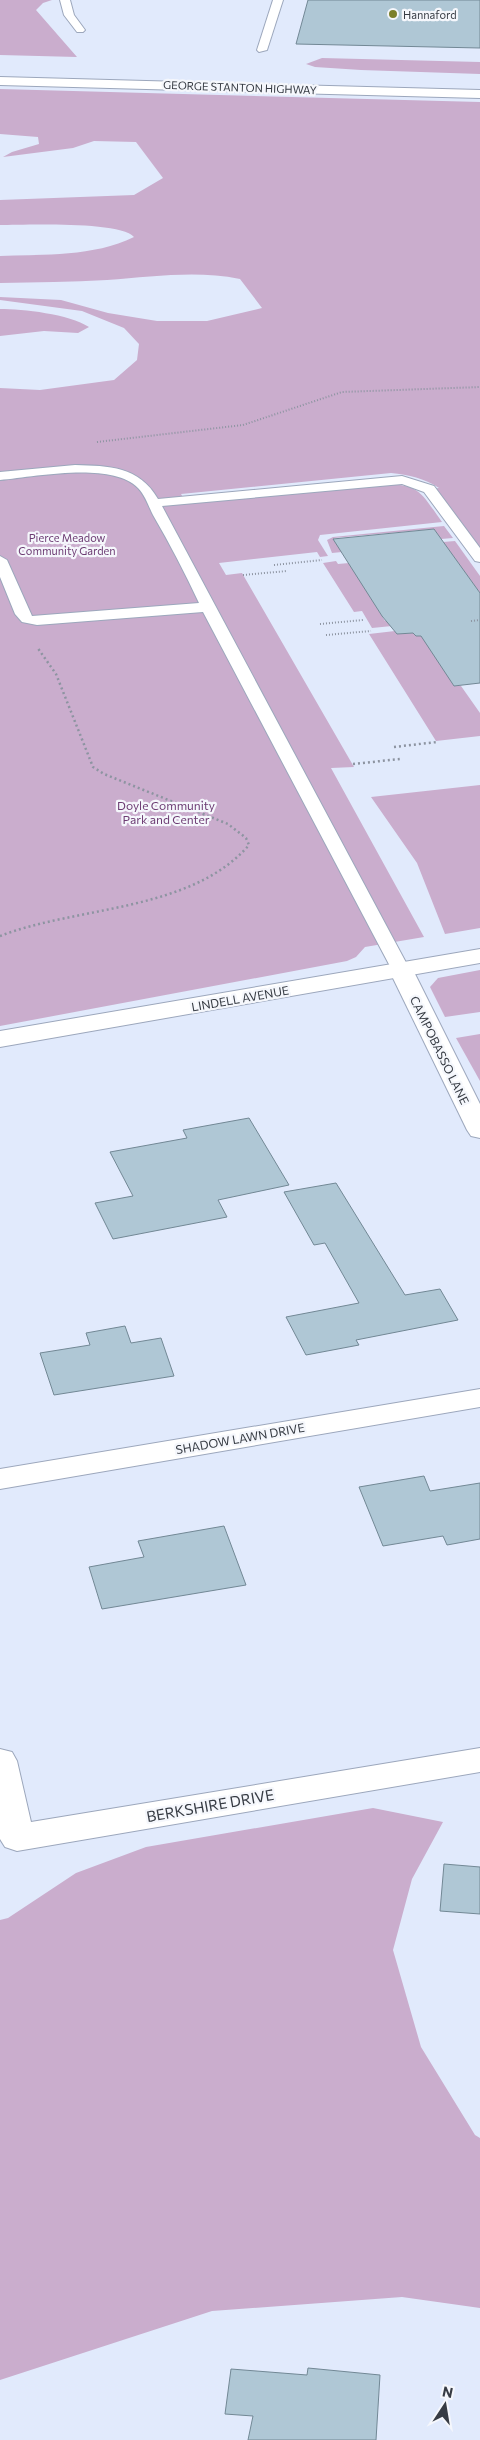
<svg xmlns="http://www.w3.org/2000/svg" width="480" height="2440" font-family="Commissioner,sans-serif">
<rect width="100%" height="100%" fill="#e1eafc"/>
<g fill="#caadcd">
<path d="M0 0H52L43 3 36 10 77 57 0 55Z"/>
<path d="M322 58 480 62V74L361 70 315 67 306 64Z"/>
<path d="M0 89 480 102V558L429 489 439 488C424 478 409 475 391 473L181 494 187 504 378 484C420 484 419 490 442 522L320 535 318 540 328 556 320 557 317 552 219 563 226 575 242 573 354 767 331 768 424 937 365 947 356 957 347 961 0 1026V388L40 390 114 380 137 360 139 344 124 328 82 311 0 300V297L61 300 108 313 157 321H207L262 308 240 279C195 270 153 277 107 280 72 282 36 282 0 283V256C45 254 93 257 134 237 120 221 24 225 0 225V200L134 195 163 178 136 142 94 141 73 148 3 157 12 152 39 144 38 137 0 134Z"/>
<path d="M0 309C23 309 69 314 89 327L78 333 44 331 0 336Z"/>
<path d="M444 526 453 538 441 539 433 529 334 538 342 552 332 553 327 540 333 537Z"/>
<path d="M455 541 480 576V593L443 542Z"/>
<path d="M336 561 338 564 349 563 385 621 403 619 392 626 372 628 362 611 354 612 323 563Z"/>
<path d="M395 631 397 634 413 633 416 636 429 635 454 686H461L480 713V736L436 741 369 634Z"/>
<path d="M480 785V928L445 934 417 863 371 797Z"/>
<path d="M480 970V1012L445 1017 430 987 438 978Z"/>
<path d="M480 1034V1081L456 1038Z"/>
<path d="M373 1808 443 1822 412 1879 393 1950 421 2047 475 2135 480 2138V2308L402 2297 212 2311 0 2380V1920L8 1918 76 1873 146 1847Z"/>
</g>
<g fill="#afc7d5" stroke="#728895">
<path d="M308 0H480V48L296 44Z"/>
<path d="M434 529 480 593V683L454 686 421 636H416L413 633 397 634 382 616 333 539Z"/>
<path d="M249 1118 289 1185 218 1200 227 1217 113 1239 95 1203 133 1196 110 1152 187 1138 183 1130Z"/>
<path d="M336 1183 405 1295 440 1289 458 1320 356 1340 359 1345 306 1355 286 1317 359 1303 325 1243 314 1245 284 1192Z"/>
<path d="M125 1326 131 1343 161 1338 174 1376 54 1395 40 1353 90 1345 86 1333Z"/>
<path d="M424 1476 430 1491 480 1483V1539L447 1545 443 1536 383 1546 359 1487Z"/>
<path d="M224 1526 246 1585 102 1609 89 1567 144 1557 138 1541Z"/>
<path d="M444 1864 480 1867V1914L440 1911Z"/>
<path d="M308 2368 380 2375 376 2440H248L253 2416 225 2414 231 2369 307 2375Z"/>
</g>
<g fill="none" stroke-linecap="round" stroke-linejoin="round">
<defs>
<g id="lane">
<path d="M60 0H70L74 15 85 30 83 32H77L64 15Z"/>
<path d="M273 0H283L267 50 259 52 257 50Z"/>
<path d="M75 465C109 466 139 466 158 499L402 476 434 486 480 548V562L475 561 424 492 402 484 162 506 410 970 407 974H395L392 970 203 612 37 625 22 622 15 614 0 577V556L7 560 32 616 199 603C185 573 170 544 153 515 149 507 145 495 138 488 111 461 35 477 0 480V472Z"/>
</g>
<g id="street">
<path d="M401 963 410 965 413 970 480 1104V1138L471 1136 467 1130 389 970 392 965Z"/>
<path d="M480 1389V1407L0 1489V1469Z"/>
<path d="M480 1748V1772L17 1851 5 1847 0 1839V1749L12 1752 17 1761 31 1822Z"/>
</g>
<path id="secondary" d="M480 949V963L0 1047V1031Z"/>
<path id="highway" d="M0 77 480 90V98L0 85Z"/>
</defs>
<use href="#lane" stroke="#9ca7bc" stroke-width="2"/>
<use href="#street" stroke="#9ca7bc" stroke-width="2"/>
<use href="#secondary" stroke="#9ca7bc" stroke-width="2"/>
<use href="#highway" stroke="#9ca7bc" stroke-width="2"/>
<g stroke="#8d94a1" stroke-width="2" stroke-dasharray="1 2" stroke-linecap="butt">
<path d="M97 442 243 425 342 392 480 387"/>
<path d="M274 565 322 560"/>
<path d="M243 575 287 571"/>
<path d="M471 621 480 620"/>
<path d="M320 624 363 620"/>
<path d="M326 635 371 631"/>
</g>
<g stroke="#8d94a1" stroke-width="2.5" stroke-dasharray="2 3" stroke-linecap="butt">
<path d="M394 747 437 742"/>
<path d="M353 764 400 759"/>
<path d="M0 936C77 906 191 912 249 845L246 838 228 824 104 774 93 767 56 674 37 647"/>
</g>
<use href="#lane" fill="#fff" fill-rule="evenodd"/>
<use href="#street" fill="#fff" fill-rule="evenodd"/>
<use href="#secondary" fill="#fff" fill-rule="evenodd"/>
<use href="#highway" fill="#fff" fill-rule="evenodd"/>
</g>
<circle fill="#7b802b" stroke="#f5f7fc" stroke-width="2" cx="393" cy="14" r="5"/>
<g text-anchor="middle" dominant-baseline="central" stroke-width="4.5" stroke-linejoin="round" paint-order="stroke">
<g font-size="11" fill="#373c44" stroke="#f5f7fc" text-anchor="start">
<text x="403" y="14">Hannaford</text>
</g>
<g font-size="11" fill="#373c44" stroke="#f5f7fc">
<text transform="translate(240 87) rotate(2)">GEORGE STANTON HIGHWAY</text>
</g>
<g font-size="11" fill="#6c3b72" stroke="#f5f7fc">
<text x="67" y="537">Pierce Meadow<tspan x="67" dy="13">Community Garden</tspan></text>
</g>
<g font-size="12" fill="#6c3b72" stroke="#f5f7fc">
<text x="166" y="805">Doyle Community<tspan x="166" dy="14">Park and Center</tspan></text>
</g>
<g font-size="12" fill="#373c44" stroke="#f5f7fc">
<text transform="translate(240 998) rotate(-10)">LINDELL AVENUE</text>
<text transform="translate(440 1050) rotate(64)">CAMPOBASSO LANE</text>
<text transform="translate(240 1438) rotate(-10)">SHADOW LAWN DRIVE</text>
</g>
<g font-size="15" fill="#373c44" stroke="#f5f7fc">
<text transform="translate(210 1805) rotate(-10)">BERKSHIRE DRIVE</text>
</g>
</g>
<g transform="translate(445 2405) rotate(12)" stroke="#f5f7fc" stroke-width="4" paint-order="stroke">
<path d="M0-4L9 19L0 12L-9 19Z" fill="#373c44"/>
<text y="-8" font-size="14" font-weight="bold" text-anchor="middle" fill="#373c44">N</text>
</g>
</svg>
